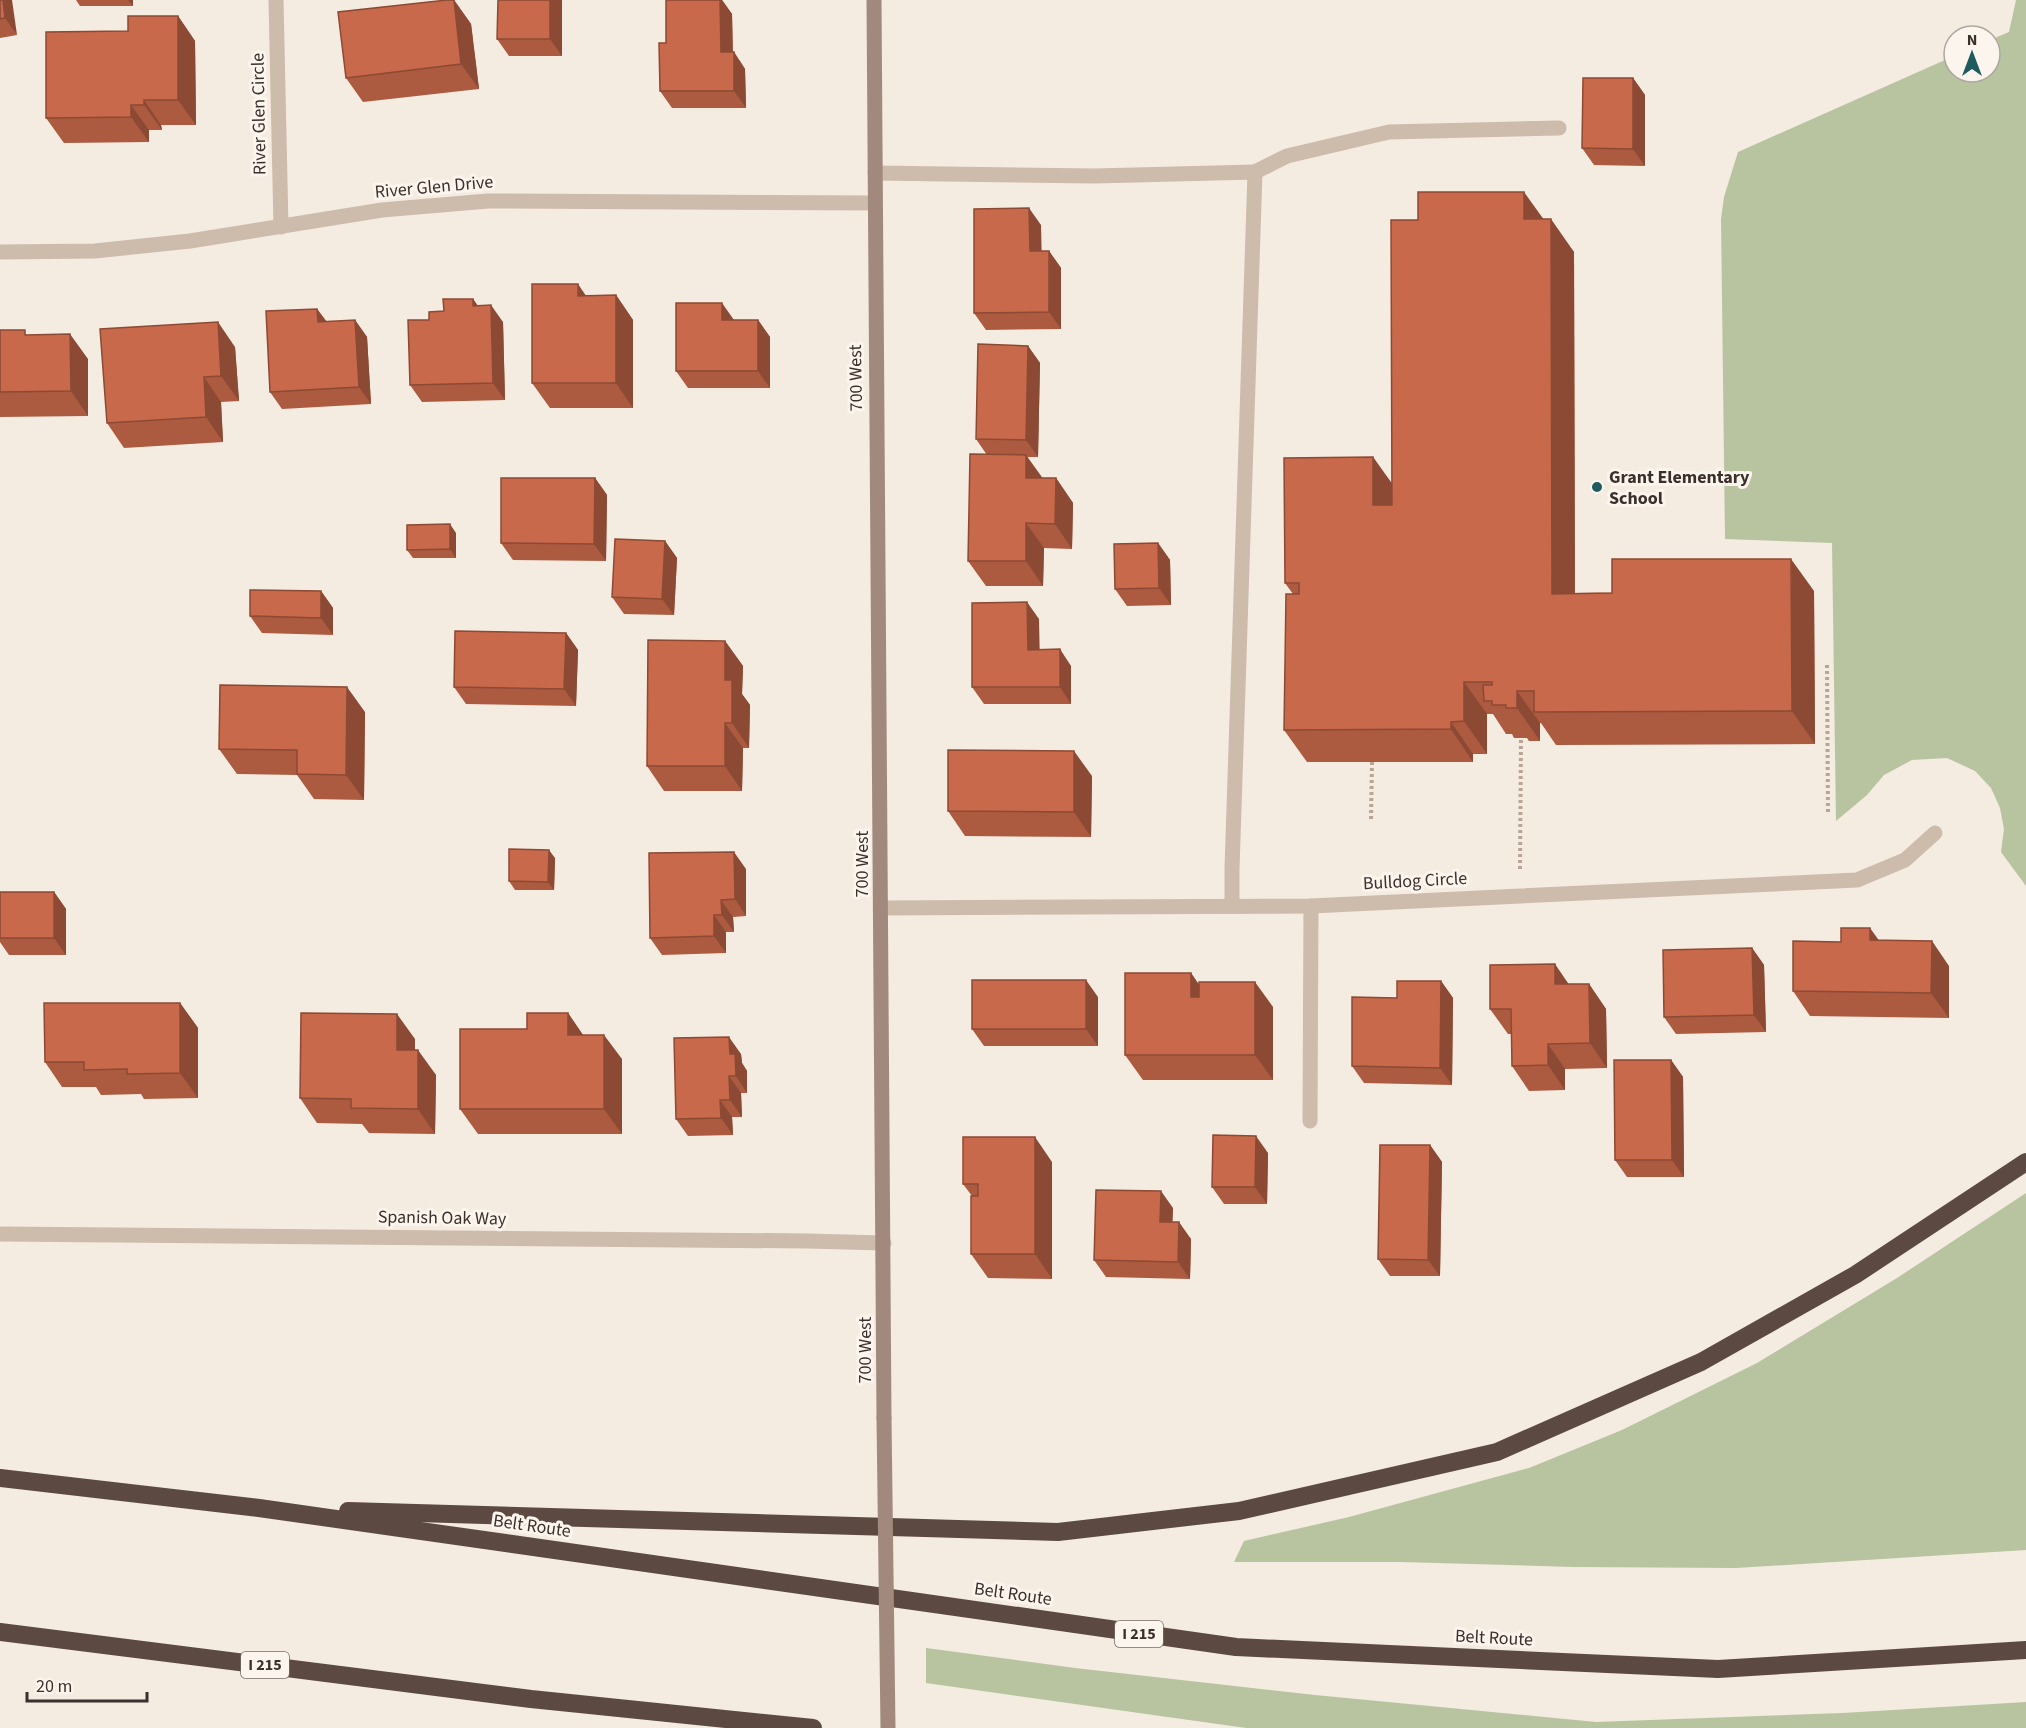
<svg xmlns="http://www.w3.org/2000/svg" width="2026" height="1728" font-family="'Source Sans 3',sans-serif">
<rect width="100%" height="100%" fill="#f4ebe1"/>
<g fill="#b8c4a0">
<path d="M2016 0H2026V886L2001 852 2004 829 2000 808 1991 788 1975 771 1947 758 1912 760 1884 775 1867 795 1836 821 1832 543 1725 539 1721 219 1724 197 1738 152 1954 56V72H1990V40L2009 32Z"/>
<path d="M2026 1193V1550L1736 1568 1574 1567 1401 1562H1234L1244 1541 1349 1517 1529 1468 1622 1430 1757 1363 1897 1278Z"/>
<path d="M926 1648 1075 1668 1315 1695 1596 1722 1843 1713 2026 1702V1728H1246L926 1683Z"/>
</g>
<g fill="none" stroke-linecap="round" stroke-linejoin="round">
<g stroke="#b9a596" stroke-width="4" stroke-dasharray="3 3" stroke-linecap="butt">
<path d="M1827 665 1828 815"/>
<path d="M1371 819 1372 762"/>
<path d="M1520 869 1521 738"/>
</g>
<g stroke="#cdbbac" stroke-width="15">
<path d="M1255 172 1287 156 1389 132 1559 128"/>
<path d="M875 173 1094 176 1255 172 1232 869V906"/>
<path d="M1310 1121 1311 906"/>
</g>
<g stroke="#cdbbac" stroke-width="15">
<path d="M276 0 281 227"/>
<path d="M0 252 95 251 190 241 382 210 488 201 874 203"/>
<path d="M881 908 1311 906 1857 880 1905 860 1935 833"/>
<path d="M0 1234 807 1241 884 1243"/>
</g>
<path stroke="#a18a7d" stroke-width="15" d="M874 0 884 1418"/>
<g stroke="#5c4a42" stroke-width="18">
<path d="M0 1478 259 1508 1236 1647 1718 1669 2026 1650"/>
<path d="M348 1511 1058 1532 1239 1511 1497 1452 1701 1362 1855 1275 2026 1162"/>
<path d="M0 1632 531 1699 813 1728"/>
</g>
<path stroke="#a18a7d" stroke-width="15" d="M884 1418 888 1728"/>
</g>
<g fill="#ac5a40">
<path d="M0 0 17 35 0 38Z"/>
<path d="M76 0H133V6H80Z"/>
<path d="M447 0H454L471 24 479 89 363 102 346 78Z"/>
<path d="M562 0V56H509L497 39Z"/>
<path d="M666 0H722L732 14 733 52H734L745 69 746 108H672L660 91 666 43Z"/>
<path d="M178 16 195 41 196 125H161L162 130H149V142L64 143 46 118 128 31Z"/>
<path d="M1633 78 1645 95V166L1594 165 1582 148Z"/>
<path d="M1544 219 1574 252 1575 593 1814 591 1815 744 1556 745 1541 723H1540V741H1529L1527 738H1514L1512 734H1506L1493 714H1487V754H1473V762H1307L1284 730 1293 594 1285 583 1373 457 1391 484Z"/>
<path d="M1041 225V251H1049L1061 268V329L986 330 974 313Z"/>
<path d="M616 295 633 320V408H550L532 383 586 296Z"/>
<path d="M473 299 478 306 503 322 505 400 422 402 410 385 429 320 444 311Z"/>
<path d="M317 309 327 322 355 320 367 337 371 404 282 409 270 392Z"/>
<path d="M734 320H758L770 337V388H688L676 371Z"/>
<path d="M0 330 28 335 88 359V416L0 417Z"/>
<path d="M1028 346 1040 363 1038 457H1027L1042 478H1056L1073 503 1072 549 1044 548 1043 586H986L968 561 987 455 976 439Z"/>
<path d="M235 347 239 401 221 402 223 442 124 448 107 423Z"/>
<path d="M595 478 607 495 606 561 513 560 501 543Z"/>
<path d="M456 533V558H413L407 550Z"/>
<path d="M665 541 677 558 674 615 624 614 612 597Z"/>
<path d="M1158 543 1170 560 1171 605 1127 606 1115 589Z"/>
<path d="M321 591 333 608V635L262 633 250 616Z"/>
<path d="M1039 619V649L1071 666V704H984L972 687Z"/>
<path d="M566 633 578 650 576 706 466 704 454 687Z"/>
<path d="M725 641 743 666 742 694 750 705 749 748H743L742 791H664L647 766Z"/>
<path d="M365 712 364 800 314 799 297 775 237 774 219 749Z"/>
<path d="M1092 776 1091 837 965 836 948 811Z"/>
<path d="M555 858 554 890H515L509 881Z"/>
<path d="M746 869V916L733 917 734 932H726V953L662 955 650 938Z"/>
<path d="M0 892H54L66 909V955H9L0 942Z"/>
<path d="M1879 940 1949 966V1018L1810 1016 1793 991Z"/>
<path d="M1752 948 1764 965 1766 1032 1676 1034 1664 1017Z"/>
<path d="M1191 973 1199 985 1273 1007V1080H1143L1125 1055Z"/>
<path d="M1441 981 1453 998 1452 1085 1364 1083 1352 1066 1397 998Z"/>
<path d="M1569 984H1589L1606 1009 1607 1068 1565 1069V1090L1529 1091 1512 1066 1511 1034H1508L1490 1009Z"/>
<path d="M1098 997V1046H984L972 1029Z"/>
<path d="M180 1003 198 1028V1098L144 1099 141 1094 101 1095 96 1087H62L45 1062Z"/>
<path d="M568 1013 583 1035 622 1059V1134H478L460 1109 527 1029Z"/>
<path d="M415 1039V1050L436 1075 435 1134 369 1133 362 1124 317 1123 300 1098Z"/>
<path d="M741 1054 742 1063 747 1071V1093H741L742 1117H732L733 1135 688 1136 676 1119Z"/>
<path d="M1671 1060 1683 1077 1684 1177H1627L1615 1160Z"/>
<path d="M1430 1145 1442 1162 1440 1276H1390L1378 1259Z"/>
<path d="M1268 1153 1267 1204H1224L1212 1187Z"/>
<path d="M1052 1162V1279L988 1278 971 1254 972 1196 963 1184Z"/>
<path d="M1173 1208 1172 1222 1191 1239 1190 1279 1106 1277 1094 1260Z"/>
</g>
<g fill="#8c4a34">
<path d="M3 0H12L17 35 5 18Z"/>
<path d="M128 0H133V6Z"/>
<path d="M454 0 471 24 479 89 461 64Z"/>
<path d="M550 0H562V56L550 39Z"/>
<path d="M720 0H722L732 14 733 69 721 52Z"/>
<path d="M178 16 195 41 196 125 178 100Z"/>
<path d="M734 52 745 69 746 108 734 91Z"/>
<path d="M1633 78 1645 95V166L1633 149Z"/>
<path d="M144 100 161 125 162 130 144 105Z"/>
<path d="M131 105 149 130V142L131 117Z"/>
<path d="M1524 192 1547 224 1524 219Z"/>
<path d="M1029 208 1041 225 1042 268 1030 251Z"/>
<path d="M1551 219 1574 252 1575 626 1552 594Z"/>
<path d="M1049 251 1061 268V329L1049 312Z"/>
<path d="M578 284 595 309 578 296Z"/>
<path d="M616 295 633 320V408L616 383Z"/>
<path d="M473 299 485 316 473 306Z"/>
<path d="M722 303 734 320H722Z"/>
<path d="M491 305 503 322 505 400 493 383Z"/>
<path d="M317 309 329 325 318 322Z"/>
<path d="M355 320 367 337 371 404 359 387Z"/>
<path d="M758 320 770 337V388L758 371Z"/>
<path d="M218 322 235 347 239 401 221 376Z"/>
<path d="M70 334 88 359V416L71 391Z"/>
<path d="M1028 346 1040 363 1038 457 1026 440Z"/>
<path d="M204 377 221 402 223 442 206 417Z"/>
<path d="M1026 455 1044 480 1026 478Z"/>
<path d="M1373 457 1396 489V538L1373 505Z"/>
<path d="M595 478 607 495 606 561 594 544Z"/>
<path d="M1056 478 1073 503 1072 549 1055 524Z"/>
<path d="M1026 523 1044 548 1043 586 1026 561Z"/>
<path d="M450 524 456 533V558L450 549Z"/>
<path d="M665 541 677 558 674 615 662 599Z"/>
<path d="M1158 543 1170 560 1171 605 1159 588Z"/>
<path d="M1791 559 1814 591 1815 744 1792 711Z"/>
<path d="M321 591 333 608V635L321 618Z"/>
<path d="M1027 602 1039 619 1040 667 1028 650Z"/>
<path d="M566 633 578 650 576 706 564 689Z"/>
<path d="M725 641 743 666 742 694 750 705 749 748 732 723 725 680Z"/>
<path d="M1060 649 1071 666V704L1060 687Z"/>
<path d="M1464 682 1487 714V754L1464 721Z"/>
<path d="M347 687 365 712 364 800 346 775Z"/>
<path d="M1517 691 1540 723V741L1517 708Z"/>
<path d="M1451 722 1473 754V762L1451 729Z"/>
<path d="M725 723 743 748 742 791 725 766Z"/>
<path d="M1074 751 1092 776 1091 837 1074 812Z"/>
<path d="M549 850 555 858 554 890 548 882Z"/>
<path d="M734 852 746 869V916L735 899Z"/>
<path d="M54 892 66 909V955L54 938Z"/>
<path d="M721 900 733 917 734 932 722 915Z"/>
<path d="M714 915 726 932V953L714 936Z"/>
<path d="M1870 928 1888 953 1870 940Z"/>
<path d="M1932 941 1949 966V1018L1931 993Z"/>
<path d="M1752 948 1764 965 1766 1032 1754 1015Z"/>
<path d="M1555 964 1572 989 1555 984Z"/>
<path d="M1191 973 1208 998 1191 997Z"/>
<path d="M1086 980 1098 997V1046L1086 1029Z"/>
<path d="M1441 981 1453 998 1452 1085 1440 1068Z"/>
<path d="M1255 982 1273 1007V1080L1255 1055Z"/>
<path d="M1589 984 1606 1009 1607 1068 1590 1043Z"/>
<path d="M180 1003 198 1028V1098L180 1073Z"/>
<path d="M568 1013 585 1038 568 1035Z"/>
<path d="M397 1014 415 1039 414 1075 397 1050Z"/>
<path d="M604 1035 622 1059V1134L604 1109Z"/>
<path d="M729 1037 741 1054 742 1063 747 1071V1093L736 1076 730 1054Z"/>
<path d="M1548 1044 1565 1069V1090L1548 1065Z"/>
<path d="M418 1050 436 1075 435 1134 418 1109Z"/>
<path d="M1671 1060 1683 1077 1684 1177 1672 1160Z"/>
<path d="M729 1076 741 1093 742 1117 730 1100Z"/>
<path d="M720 1100 732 1117 733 1135 721 1118Z"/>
<path d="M1256 1136 1268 1153 1267 1204 1255 1187Z"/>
<path d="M1035 1137 1052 1162V1279L1035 1254Z"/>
<path d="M1430 1145 1442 1162 1440 1276 1428 1260Z"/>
<path d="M1161 1191 1173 1208 1172 1239 1160 1222Z"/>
<path d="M1179 1222 1191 1239 1190 1279 1178 1262Z"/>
</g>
<g fill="#c8694b" stroke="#8c4a34" stroke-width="1.5">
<path d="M0 0H3L5 18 0 19Z"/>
<path d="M447 0H454L461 64 346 78 338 12Z"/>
<path d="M498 0H550V39H497Z"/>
<path d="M666 0H720L721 52H734V91H660L659 43H666Z"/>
<path d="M128 16H178V100H144V105H131V117L46 118V32L128 31Z"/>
<path d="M1583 78H1633V149L1582 148Z"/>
<path d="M1418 192H1524V219H1551L1552 594 1612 593V559H1791L1792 711 1534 712V691H1517V708H1506V705H1492V701H1484L1483 685H1492V682H1464V721L1451 722V729L1284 730 1286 594H1299V583H1285L1284 458 1373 457V505H1392L1391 220H1418Z"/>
<path d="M1029 208 1030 251H1049V312L974 313V209Z"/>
<path d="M532 284H578V296L616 295V383H532Z"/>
<path d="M443 299H473V306L491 305 493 383 410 385 408 320H429V312L444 311Z"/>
<path d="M676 303H722V320H758V371H676Z"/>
<path d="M317 309 318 322 355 320 359 387 270 392 266 311Z"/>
<path d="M218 322 221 376 204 377 206 417 107 423 100 329Z"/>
<path d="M0 330H25V335L70 334 71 391 0 392Z"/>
<path d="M978 344 1028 346 1026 440 976 439Z"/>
<path d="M970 454 1026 455V478H1056L1055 524 1026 523V561H968Z"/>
<path d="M501 478H595L594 544 501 543Z"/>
<path d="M450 524V549L407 550V525Z"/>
<path d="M615 539 665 541 662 599 612 597Z"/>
<path d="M1158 543 1159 588 1115 589 1114 544Z"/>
<path d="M250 590 321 591V618L250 616Z"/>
<path d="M1027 602 1028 650 1060 649V687H972V603Z"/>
<path d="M455 631 566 633 564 689 454 687Z"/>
<path d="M648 640 725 641V680H732V723H725V766H647Z"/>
<path d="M220 685 347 687 346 775 297 774V750L219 749Z"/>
<path d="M948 750 1074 751V812L948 811Z"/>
<path d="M509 849 549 850 548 882 509 881Z"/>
<path d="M734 852 735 899 721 900 722 915H714V936L650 938 649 853Z"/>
<rect x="0" y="892" width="54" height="46"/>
<path d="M1841 928H1870V940L1932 941 1931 993 1793 991V941L1841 942Z"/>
<path d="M1752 948 1754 1015 1664 1017 1663 950Z"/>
<path d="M1555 964V984H1589L1590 1043 1548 1044V1065L1512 1066 1511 1009H1490V965Z"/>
<path d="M1125 973H1191V997H1199V982H1255V1055H1125Z"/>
<rect x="972" y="980" width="114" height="49"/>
<path d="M1397 981H1441L1440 1068 1352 1066V997L1397 998Z"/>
<path d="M44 1003H180V1073L127 1074V1069L84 1070V1062H45Z"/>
<path d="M301 1013 397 1014V1050H418V1109L351 1108V1099L300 1098Z"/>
<path d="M527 1013H568V1035H604V1109H460V1029H527Z"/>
<path d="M729 1037 730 1054H735L736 1076H729L730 1100H720L721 1118 676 1119 674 1038Z"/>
<path d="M1614 1060H1671L1672 1160H1615Z"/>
<path d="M1213 1135 1256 1136 1255 1187H1212Z"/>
<path d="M963 1137H1035V1254H971V1196H978V1184H963Z"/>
<path d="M1380 1145H1430L1428 1260 1378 1259Z"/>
<path d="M1096 1190 1161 1191 1160 1222H1179L1178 1262 1094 1260Z"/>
</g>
<circle fill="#1f5a5e" stroke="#fbf5ee" stroke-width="2" cx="1597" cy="487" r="6"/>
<g text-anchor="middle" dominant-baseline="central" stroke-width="6" stroke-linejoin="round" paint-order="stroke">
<g fill="#fbf5ee" stroke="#756b66" stroke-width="1.5">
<rect x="1115" y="1621" width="48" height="26" rx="4.5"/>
<rect x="241" y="1652" width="48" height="26" rx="4.5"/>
</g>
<g font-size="16" font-weight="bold" fill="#3b302b">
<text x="1139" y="1634">I 215</text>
<text x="265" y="1665">I 215</text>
</g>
<g font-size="18" fill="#3b302b" stroke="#fbf5ee">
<text transform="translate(259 114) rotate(-91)">River Glen Circle</text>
<text transform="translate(434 187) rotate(-5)">River Glen Drive</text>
<text transform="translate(856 378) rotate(-91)">700 West</text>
<text transform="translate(862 864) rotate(-90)">700 West</text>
<text transform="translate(1415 881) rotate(-3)">Bulldog Circle</text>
<text transform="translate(442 1218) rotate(1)">Spanish Oak Way</text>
<text transform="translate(865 1350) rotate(-90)">700 West</text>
<text transform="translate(532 1526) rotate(8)">Belt Route</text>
<text transform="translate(1013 1594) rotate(8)">Belt Route</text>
<text transform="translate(1494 1638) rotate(3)">Belt Route</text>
</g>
<g font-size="18" font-weight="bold" fill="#3b302b" stroke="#fbf5ee" text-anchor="start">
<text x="1609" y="477">Grant Elementary<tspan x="1609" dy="21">School</tspan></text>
</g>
</g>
<g transform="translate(1972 54)"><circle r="28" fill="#fbf5ee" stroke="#aea6a0" stroke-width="1.5"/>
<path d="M0-4.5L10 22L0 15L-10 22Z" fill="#1f5a5e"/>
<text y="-9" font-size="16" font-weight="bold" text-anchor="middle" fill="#3b302b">N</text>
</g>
<path d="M27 1692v9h120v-9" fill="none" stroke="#3b302b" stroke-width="3"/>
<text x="36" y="1692" font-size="18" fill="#3b302b" stroke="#fbf5ee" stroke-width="4.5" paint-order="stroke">20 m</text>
</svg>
